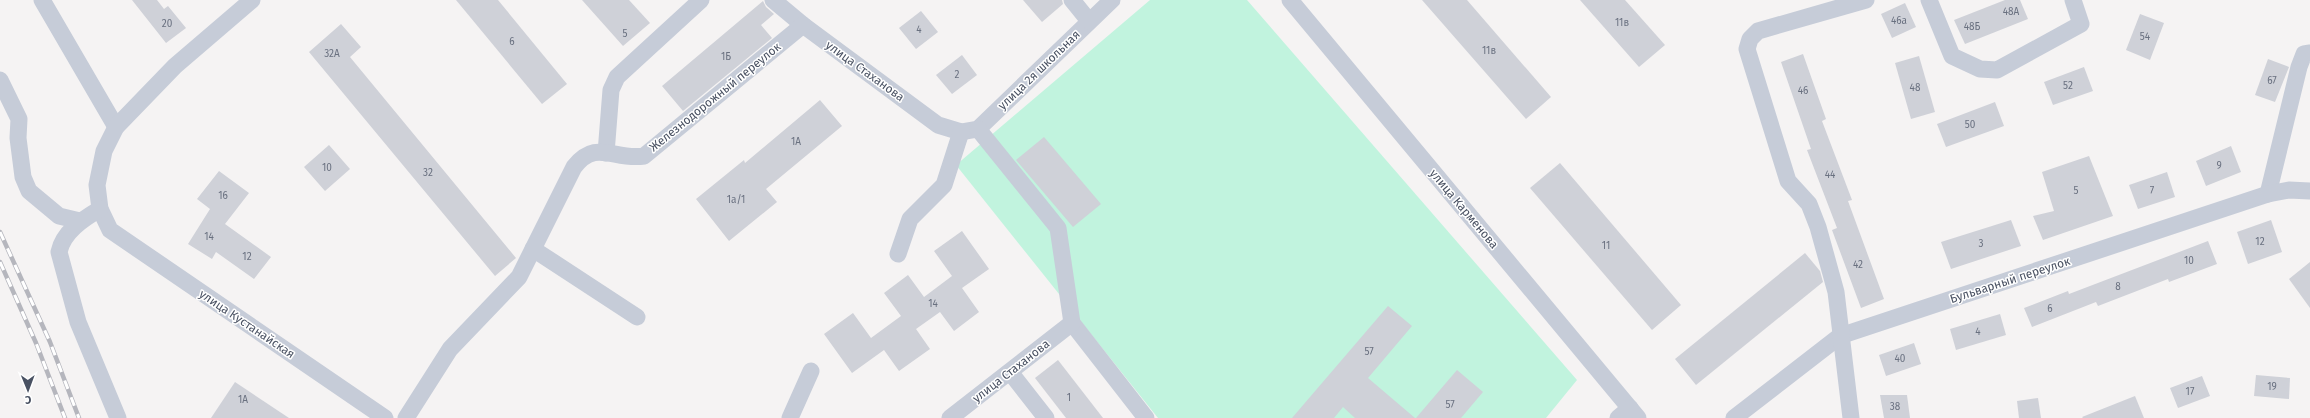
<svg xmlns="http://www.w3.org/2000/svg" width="2310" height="418" font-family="'Fira Sans',sans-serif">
<rect width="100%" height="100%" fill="#f5f3f3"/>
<path fill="#c1f3de" d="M1150 0H1247L1577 380 1546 418H1158L956 165Z"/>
<g fill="#cfd1d8">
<path d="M132 0H157L164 9 168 6 186 28 166 43Z"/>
<path d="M456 0H498L567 84 542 104Z"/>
<path d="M582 0H629L650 23 623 46Z"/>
<path d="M1023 0H1062L1063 4 1042 22Z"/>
<path d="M1422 0H1467L1551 97 1526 119Z"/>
<path d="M1580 0H1625L1665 45 1639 67Z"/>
<path d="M2005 0H2020L2028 19 1965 44 1954 20Z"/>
<path d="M763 1 766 7 774 14 761 25 772 38 683 111 662 86Z"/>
<path d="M1905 3 1916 27 1892 38 1881 14Z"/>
<path d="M921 11 938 32 916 49 899 28Z"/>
<path d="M2140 14 2164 23 2150 60 2126 50Z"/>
<path d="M341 24 361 47 350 57 516 258 495 276 309 52Z"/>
<path d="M1803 54 1826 119 1822 121 1852 200 1848 201 1884 299 1861 308 1832 230 1837 228 1807 150 1811 149 1781 62Z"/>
<path d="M962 55 977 75 952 94 936 75Z"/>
<path d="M1919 56 1935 112 1911 119 1895 63Z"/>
<path d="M2268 59 2289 67 2275 102 2255 95Z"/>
<path d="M2084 67 2093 91 2053 105 2044 82Z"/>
<path d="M820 100 842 126 766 189 777 202 729 241 696 199 744 160 745 163Z"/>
<path d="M1995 102 2004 126 1946 147 1937 124Z"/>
<path d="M1044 137 1101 204 1073 227 1016 160Z"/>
<path d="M329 145 350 169 325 191 304 167Z"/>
<path d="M2231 146 2241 172 2206 186 2196 161Z"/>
<path d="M2089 156 2113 216 2043 240 2033 216 2054 211 2042 172Z"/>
<path d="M1560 163 1681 305 1652 330 1530 188Z"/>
<path d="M219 171 249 193 225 224 271 257 254 279 216 252 212 259 188 244 210 209 197 199Z"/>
<path d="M2167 172 2175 197 2138 209 2129 185Z"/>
<path d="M2011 220 2021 246 1951 269 1941 242Z"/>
<path d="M2271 220 2282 252 2248 264 2237 232Z"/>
<path d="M962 231 989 269 962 288 979 312 954 331 940 312 916 329 930 349 899 371 884 350 852 373 824 334 853 313 871 338 901 316 884 293 908 275 924 297 952 276 934 251Z"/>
<path d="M2208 241 2217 264 2169 282 2168 279 2098 306 2096 302 2032 327 2024 308 2068 291 2069 294Z"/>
<path d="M1805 253 1820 271 1823 282 1696 385 1675 359Z"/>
<path d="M2310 262V308L2289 279Z"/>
<path d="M1388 306 1412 326 1368 378 1415 418H1355L1343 407 1334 418H1292Z"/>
<path d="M2000 314 2006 335 1956 350 1950 329Z"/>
<path d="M1914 343 1921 364 1886 376 1879 355Z"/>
<path d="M1058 360 1103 418H1066L1035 378Z"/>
<path d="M1457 370 1483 392 1461 418H1416Z"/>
<path d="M2256 375 2290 378 2289 399 2254 396Z"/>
<path d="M2202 376 2210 396 2178 408 2170 388Z"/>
<path d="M235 382 289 418H211Z"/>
<path d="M1880 395H1907L1910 418H1884Z"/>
<path d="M2135 396 2144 418H2083L2082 417Z"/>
<path d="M2038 398 2041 418H2019L2017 401Z"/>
</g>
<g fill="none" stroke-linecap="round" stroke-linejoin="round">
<g stroke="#c6ccd8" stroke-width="17">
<path d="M42 0 116 127"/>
<path d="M252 0 175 66 116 127 104 151 97 185 100 209 110 230 385 418"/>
<path d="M773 0 803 25 938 125 961 132 978 129 1112 0"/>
<path d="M1072 0 1089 21"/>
<path d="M1290 0 1638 418"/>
<path d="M1929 0 1952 56 1980 69 1997 70 2081 24 2073 0"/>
<path d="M0 80 19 119 18 138 23 177 29 191 59 216 80 221"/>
<path d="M978 129 1058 228 1072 323 1146 418"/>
<path d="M606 153 611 90 617 77 701 0"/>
<path d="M2268 194 2299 67 2304 54 2310 53"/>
<path d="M100 209C83 219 63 232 59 252L78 322 118 418"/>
<path d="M533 249 637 317"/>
<path d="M898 254 910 219 944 185 961 132"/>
<path d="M1010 372 1046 418"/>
<path d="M406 418 450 349 519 277 574 167C596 138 614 161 644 156L803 25"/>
<path d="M790 418 811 371"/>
<path d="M950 418 1072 323"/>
<path d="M1618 418 1630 408"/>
<path d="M1734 418 1840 336 2268 194 2289 190 2310 191"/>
<path d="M1851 418 1836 292 1818 227 1809 204 1788 181 1747 49 1750 39 1758 31 1866 0"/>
</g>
<defs>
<g id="rail">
<path d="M0 232 50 342 79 418"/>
<path d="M0 262 36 343 65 418"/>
</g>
</defs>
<use href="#rail" stroke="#b5b6bd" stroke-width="4.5"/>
<use href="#rail" stroke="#fff" stroke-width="3" stroke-dasharray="9" stroke-linecap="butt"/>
</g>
<g text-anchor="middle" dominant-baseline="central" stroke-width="3" stroke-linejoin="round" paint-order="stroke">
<g font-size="10" fill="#6a7180">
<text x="2011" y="12">48А</text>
<text x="1899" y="21">46а</text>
<text x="1622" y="23">11в</text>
<text x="167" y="24">20</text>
<text x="1972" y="27">48Б</text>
<text x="919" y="30">4</text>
<text x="625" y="34">5</text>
<text x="2145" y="37">54</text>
<text x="512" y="42">6</text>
<text x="1489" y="51">11в</text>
<text x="332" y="54">32А</text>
<text x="726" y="57">1Б</text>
<text x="957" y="75">2</text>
<text x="2272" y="81">67</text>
<text x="2068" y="86">52</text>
<text x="1915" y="88">48</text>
<text x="1803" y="91">46</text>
<text x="1970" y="125">50</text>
<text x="796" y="142">1А</text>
<text x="2219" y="166">9</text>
<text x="327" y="168">10</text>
<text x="428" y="173">32</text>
<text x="1830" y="175">44</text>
<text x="2076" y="191">5</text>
<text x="2152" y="191">7</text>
<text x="223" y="196">16</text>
<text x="736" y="200">1а/1</text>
<text x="209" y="237">14</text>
<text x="2260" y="242">12</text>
<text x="1981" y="244">3</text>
<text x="1606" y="246">11</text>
<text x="247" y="257">12</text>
<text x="2189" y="261">10</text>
<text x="1858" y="265">42</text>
<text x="2118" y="287">8</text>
<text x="933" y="304">14</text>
<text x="2050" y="309">6</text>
<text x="1978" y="332">4</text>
<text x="1369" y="352">57</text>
<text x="1900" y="359">40</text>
<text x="2272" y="387">19</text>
<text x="2190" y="392">17</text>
<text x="1069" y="398">1</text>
<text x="243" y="400">1А</text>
<text x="1450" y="405">57</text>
<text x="1895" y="407">38</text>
</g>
<g font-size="12" fill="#495162" stroke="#fff">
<text transform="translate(1039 70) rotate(-44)">улица 2я школьная</text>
<text transform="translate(865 71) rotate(36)">улица Стаханова</text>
<text transform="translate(715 97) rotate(-39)">Железнодорожный переулок</text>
<text transform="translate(1464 209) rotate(50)">улица Карменова</text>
<text transform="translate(2010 280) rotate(-18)">Бульварный переулок</text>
<text transform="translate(247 324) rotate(34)">улица Кустанайская</text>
<text transform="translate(1011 371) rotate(-38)">улица Стаханова</text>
</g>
</g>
<g transform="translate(28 390) rotate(179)" stroke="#ffffff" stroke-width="3" paint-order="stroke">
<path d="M0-3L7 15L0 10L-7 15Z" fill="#495162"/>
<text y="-6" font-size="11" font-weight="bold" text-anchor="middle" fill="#495162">С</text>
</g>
</svg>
